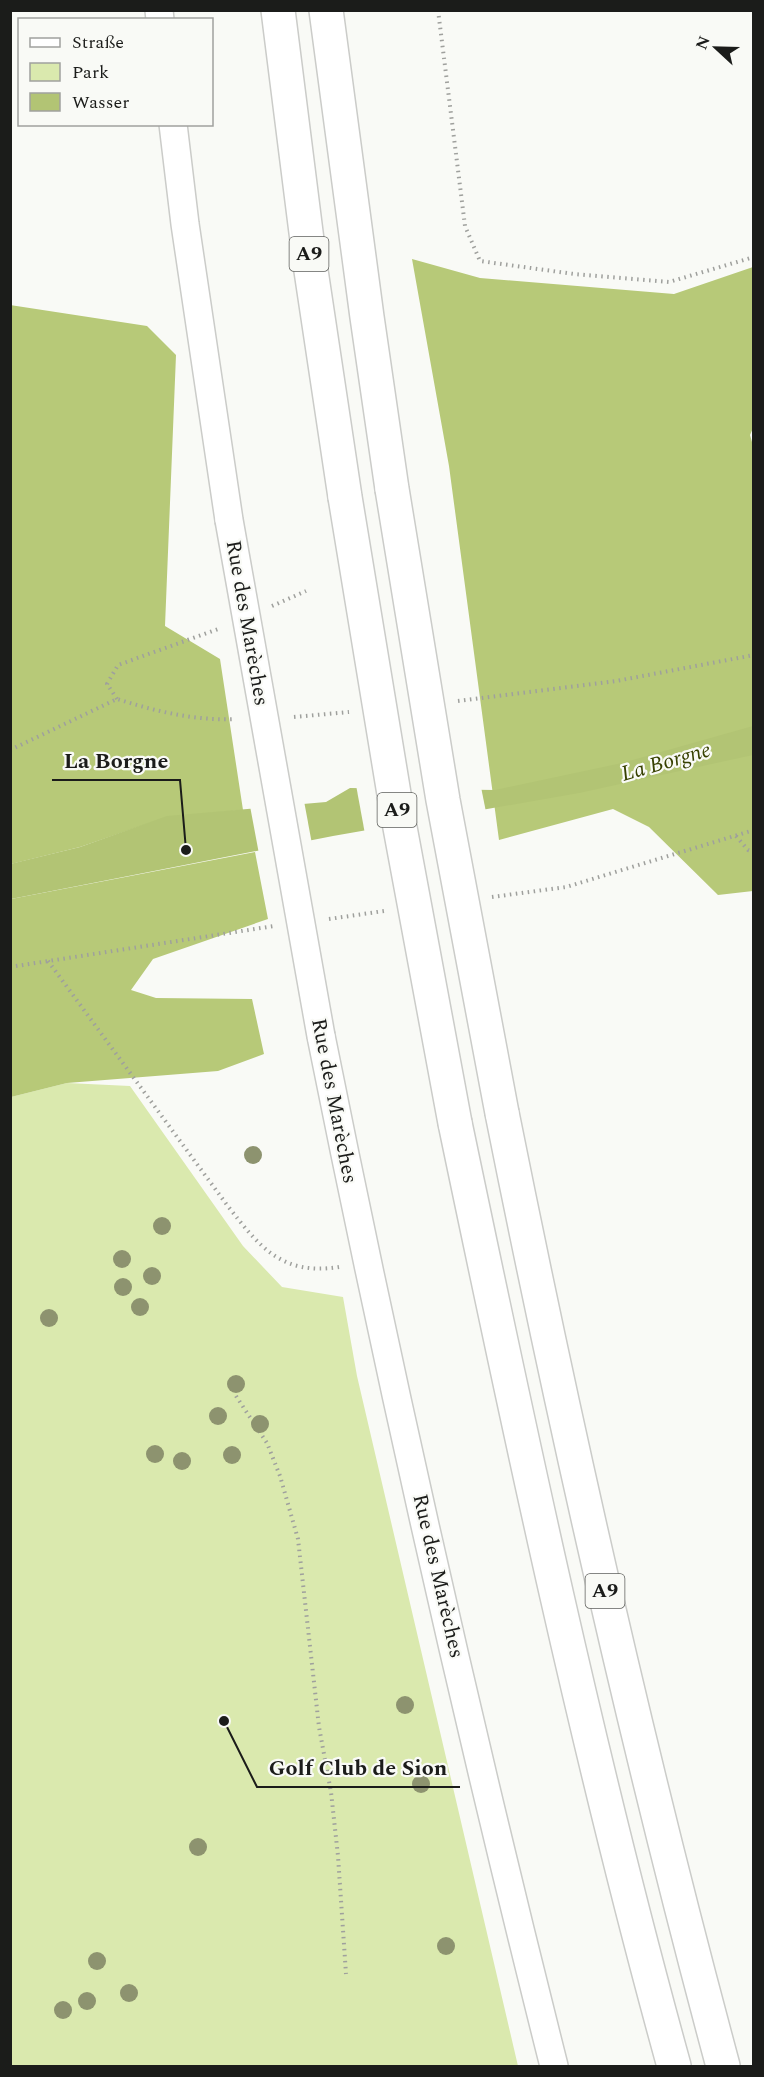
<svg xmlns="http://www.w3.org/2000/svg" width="764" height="2077" font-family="Spectral,serif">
<rect width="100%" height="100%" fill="#f9faf6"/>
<path fill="#dae9ae" d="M67 1083 130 1086 243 1246 282 1287 343 1297 357 1376 518 2066H11V1097Z"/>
<g fill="#b7c978">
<path d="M412 259 480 278 674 294 753 267 754 426 750 435 754 449 753 891 718 895 649 827 613 809 499 840 449 466Z"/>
<path d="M10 305 147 326 176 355 165 626 220 659 243 810 167 817 80 847 11 864Z"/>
<path d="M255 852 268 919 153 959 131 990 156 998 252 999 264 1054 218 1071 67 1083 11 1097V899Z"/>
</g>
<path fill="#b2c474" d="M753 726V755L579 793 333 836 11 899 10 864 80 847 167 816 326 802 350 788 495 790 622 763Z"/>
<g fill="#f9faf6">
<path d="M356 785 481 787 486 812 365 834Z"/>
<path d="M304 801 312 844 259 854 250 806Z"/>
</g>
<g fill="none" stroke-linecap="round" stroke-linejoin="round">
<defs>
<g id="street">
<path d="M159 10 160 20"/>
<path d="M173 124 185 224 229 520"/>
<path d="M321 1036C390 1381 468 1725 554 2066"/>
</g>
<g id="highway">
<path d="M278 10 310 264 345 497"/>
<path d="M326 10 367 317 392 489"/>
<path d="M502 1113C566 1433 638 1751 723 2066"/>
<path d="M455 1123C521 1439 588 1755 674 2066"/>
</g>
</defs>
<use href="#street" stroke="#cbccc9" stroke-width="30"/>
<use href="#highway" stroke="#cbccc9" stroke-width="36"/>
<g stroke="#9fa09d" stroke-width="4" stroke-dasharray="1.5 4.5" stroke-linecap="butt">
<path d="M438 10 465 226 480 261 574 274 669 282 754 257"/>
<path d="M272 606 306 591"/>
<path d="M117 699 107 684 118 665 221 628"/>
<path d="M458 701 616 681 754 655"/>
<path d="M294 717 349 712"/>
<path d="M10 750 117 699C155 711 195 721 235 719"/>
<path d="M736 836 748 850 754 852"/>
<path d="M492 897 566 887 754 830"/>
<path d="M329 919 384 911"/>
<path d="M48 961 227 1205C259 1246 281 1276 339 1267"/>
<path d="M10 967 274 926"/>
<path d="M236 1396 267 1443 280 1476 298 1539 319 1727 331 1792 338 1856 346 1974"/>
</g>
<use href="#street" stroke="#fff" stroke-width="27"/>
<use href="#highway" stroke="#fff" stroke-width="33"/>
<defs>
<path id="street-bridge" d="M229 520 321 1036"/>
<g id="highway-bridge">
<path d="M392 489 443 800 502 1113"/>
<path d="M345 497 396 806 455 1123"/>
</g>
</defs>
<use href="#street-bridge" stroke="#cbccc9" stroke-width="30" stroke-linecap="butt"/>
<use href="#highway-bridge" stroke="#cbccc9" stroke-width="36" stroke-linecap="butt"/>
<use href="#street-bridge" stroke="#fff" stroke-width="27"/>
<use href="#highway-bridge" stroke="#fff" stroke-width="33"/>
</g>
<g fill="#8d936f">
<circle cx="253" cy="1155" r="9"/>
<circle cx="162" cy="1226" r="9"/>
<circle cx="122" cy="1259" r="9"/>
<circle cx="152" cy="1276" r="9"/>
<circle cx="123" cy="1287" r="9"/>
<circle cx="140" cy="1307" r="9"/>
<circle cx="49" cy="1318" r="9"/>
<circle cx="236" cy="1384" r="9"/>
<circle cx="218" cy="1416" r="9"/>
<circle cx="260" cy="1424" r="9"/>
<circle cx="155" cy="1454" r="9"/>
<circle cx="232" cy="1455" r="9"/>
<circle cx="182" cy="1461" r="9"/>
<circle cx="405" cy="1705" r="9"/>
<circle cx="421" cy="1784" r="9"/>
<circle cx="198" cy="1847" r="9"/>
<circle cx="446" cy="1946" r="9"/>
<circle cx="97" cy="1961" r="9"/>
<circle cx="129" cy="1993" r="9"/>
<circle cx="87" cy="2001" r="9"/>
<circle cx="63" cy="2010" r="9"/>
</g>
<g text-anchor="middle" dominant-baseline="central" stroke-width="4.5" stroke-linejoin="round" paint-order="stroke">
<g fill="#f9faf6" stroke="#5e5f5c" stroke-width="1.5">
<rect x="289.5" y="237" width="39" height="34" rx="4.5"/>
<rect x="377.5" y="793" width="39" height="34" rx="4.5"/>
<rect x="585.5" y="1574" width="39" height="34" rx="4.5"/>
</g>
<g font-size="20" font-weight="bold" fill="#1b1c1a">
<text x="309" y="254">A9</text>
<text x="397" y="810">A9</text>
<text x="605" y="1591">A9</text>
</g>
<g font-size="21" fill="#1b1c1a" stroke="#f9faf6">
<text transform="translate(247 623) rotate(80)">Rue des Marèches</text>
<text transform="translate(334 1101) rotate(79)">Rue des Marèches</text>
<text transform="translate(438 1576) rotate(77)">Rue des Marèches</text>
</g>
<g font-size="22" font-style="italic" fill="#374101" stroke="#f9faf6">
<text transform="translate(666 762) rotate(-16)">La Borgne</text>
</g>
</g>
<path fill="none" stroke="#1b1c1a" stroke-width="2" d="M186 850L180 780H52M224 1721L257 1787H460"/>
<g fill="#1b1c1a" stroke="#f9faf6" stroke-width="2">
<circle cx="186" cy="850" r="6"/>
<circle cx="224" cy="1721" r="6"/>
</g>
<g font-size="22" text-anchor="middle" font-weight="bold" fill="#1b1c1a" stroke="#f9faf6" stroke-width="4.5" stroke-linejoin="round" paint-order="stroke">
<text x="116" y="768">La Borgne</text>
<text x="358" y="1775">Golf Club de Sion</text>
</g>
<rect width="764" height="2077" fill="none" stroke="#1b1c1a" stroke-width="24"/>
<rect x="18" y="18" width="195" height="108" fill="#f9faf6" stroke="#a0a19e" stroke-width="1.5"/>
<rect x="30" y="38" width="30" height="9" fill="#ffffff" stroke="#a0a19e" stroke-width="1.5"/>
<text x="72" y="48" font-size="18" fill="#1b1c1a">Straße</text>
<rect x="30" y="63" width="30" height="18" fill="#dae9ae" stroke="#a0a19e" stroke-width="1.5"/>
<text x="72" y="78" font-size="18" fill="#1b1c1a">Park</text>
<rect x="30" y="93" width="30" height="18" fill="#b2c474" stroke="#a0a19e" stroke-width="1.5"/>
<text x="72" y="108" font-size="18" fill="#1b1c1a">Wasser</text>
<g transform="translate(716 48) rotate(292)" stroke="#f9faf6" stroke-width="4.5" paint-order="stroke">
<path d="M0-4.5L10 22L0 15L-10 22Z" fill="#1b1c1a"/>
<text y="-9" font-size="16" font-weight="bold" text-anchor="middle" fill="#1b1c1a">N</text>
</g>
</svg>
